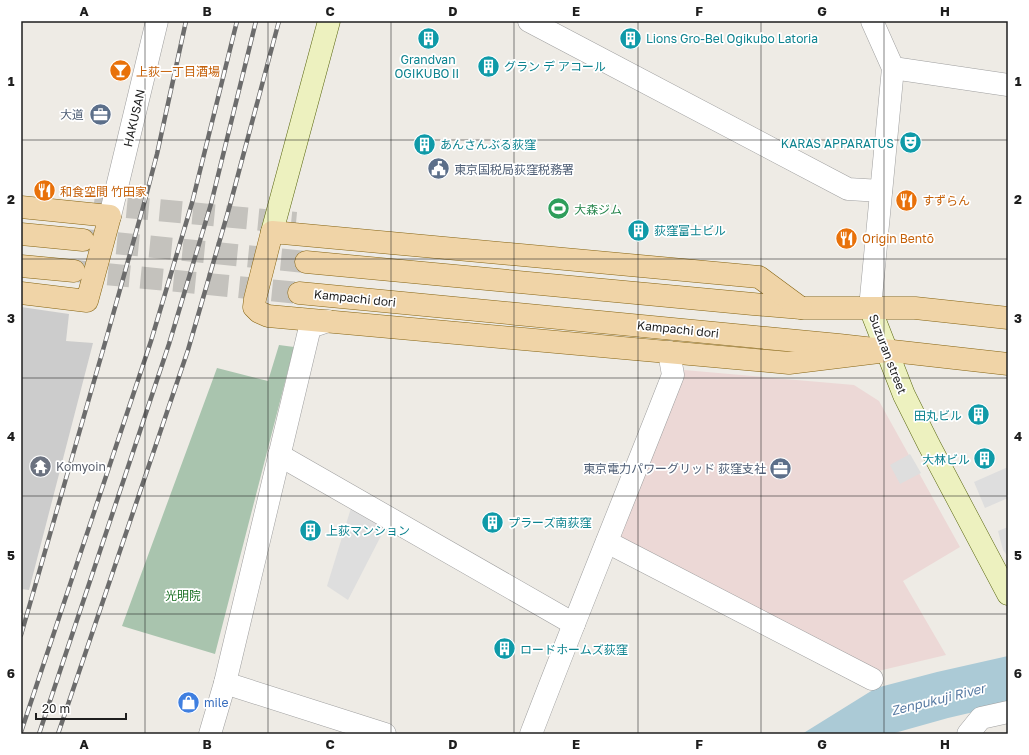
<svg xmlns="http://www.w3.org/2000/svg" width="1029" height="755" font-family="'Golos Text','Noto Sans JP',sans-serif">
<rect width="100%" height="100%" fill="#eeebe5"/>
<path fill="#ecd8d6" d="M684 370 854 385 879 401 960 547 903 581 946 655 874 672 624 546 619 534Z"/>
<path fill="#ccc" d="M21 307 69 314 66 341 93 343 29 590 21 589Z"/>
<path fill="#a9c4ae" d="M279 345 294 347 215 654 122 626 217 368 268 381Z"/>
<g fill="#dedede">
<path d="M910 454 921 473 900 484 890 465Z"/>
<path d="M1008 467V498L985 508 974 482Z"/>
<path d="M351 508 385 528 348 600 327 586Z"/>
<path d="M1008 527V557L1003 550 998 531Z"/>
</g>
<path fill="#abcad6" d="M1008 656V704L948 718 891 734H802L876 688 937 672Z"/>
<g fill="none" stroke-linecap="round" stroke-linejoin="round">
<path stroke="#c4c2bd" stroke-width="22" stroke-dasharray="22 11" stroke-linecap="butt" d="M94 204 296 223"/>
<g stroke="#c4c2bd" stroke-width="22" stroke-dasharray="22 11" stroke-linecap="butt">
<path d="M84 240 306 262"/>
<path d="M75 271 299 293"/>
</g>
<defs>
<g id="street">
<path d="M529 21 848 189 881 191"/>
<path d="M893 68 1008 85"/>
<path d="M110 216 157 21"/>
<path d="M870 308 893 68 872 21"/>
<path d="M279 455 574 624"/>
<path d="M607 542 872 679"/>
<path d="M225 683 385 734"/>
<path d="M210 734 225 683 310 327 328 321"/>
<path d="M531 734C577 614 626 495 673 375L669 352"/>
<path d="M968 734 981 718 1008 712"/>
</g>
<g id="secondary">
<path d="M272 232 329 21"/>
<path d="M870 308 904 395 929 445 1008 594"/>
</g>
<g id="primary">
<path d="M21 207 110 216 87 301 21 293"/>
<path d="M21 234 83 240"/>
<path d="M306 262 753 304 801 308H915L1008 318"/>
<path d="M21 266 74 271"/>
<path d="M299 293 839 345 1008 364"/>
<path d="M801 308 759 277 272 232 255 299 254 307 259 312 268 316 789 363 887 351"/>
</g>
</defs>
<use href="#street" stroke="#9f9f9f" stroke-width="23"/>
<use href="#secondary" stroke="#5b6812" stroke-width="23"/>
<use href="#primary" stroke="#866412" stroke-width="23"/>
<use href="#street" stroke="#fff" stroke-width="22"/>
<use href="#secondary" stroke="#edf1bf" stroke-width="22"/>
<use href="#primary" stroke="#f0d4a7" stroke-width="22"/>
<defs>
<g id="rail">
<path d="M21 635 109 329 145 200 157 154 186 21"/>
<path d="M21 732 151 341 192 203 237 21"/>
<path d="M39 734 169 344 211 204 256 21"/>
<path d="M58 734 188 350 230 205 279 21"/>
</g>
</defs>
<use href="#rail" stroke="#6c6c6c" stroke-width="4.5"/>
<use href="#rail" stroke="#fff" stroke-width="3" stroke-dasharray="9" stroke-linecap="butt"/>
</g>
<path fill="none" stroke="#1e1e1e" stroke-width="1" stroke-opacity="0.55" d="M145 21V734M268 21V734M391 21V734M514 21V734M638 21V734M761 21V734M884 21V734M21 140H1008M21 259H1008M21 378H1008M21 496H1008M21 614H1008"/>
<defs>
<symbol id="building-disc" viewBox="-11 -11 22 22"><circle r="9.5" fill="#0f9aa8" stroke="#fff"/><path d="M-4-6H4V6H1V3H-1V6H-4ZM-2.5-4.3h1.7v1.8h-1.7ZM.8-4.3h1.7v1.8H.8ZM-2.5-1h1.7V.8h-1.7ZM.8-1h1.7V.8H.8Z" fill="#fff"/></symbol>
<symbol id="bar-disc" viewBox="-11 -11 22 22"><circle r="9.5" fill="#e8710a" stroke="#fff"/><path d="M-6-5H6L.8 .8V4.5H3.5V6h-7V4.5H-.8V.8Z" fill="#fff"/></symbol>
<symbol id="office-disc" viewBox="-11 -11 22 22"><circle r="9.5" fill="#5c6f8a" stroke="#fff"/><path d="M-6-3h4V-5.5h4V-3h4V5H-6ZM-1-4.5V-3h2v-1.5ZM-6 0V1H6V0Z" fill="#fff"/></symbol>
<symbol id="theatre-disc" viewBox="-11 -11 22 22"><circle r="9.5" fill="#0f9aa8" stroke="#fff"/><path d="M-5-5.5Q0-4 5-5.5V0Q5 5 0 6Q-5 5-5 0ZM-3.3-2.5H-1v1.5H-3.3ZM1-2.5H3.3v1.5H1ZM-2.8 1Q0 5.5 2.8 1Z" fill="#fff"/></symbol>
<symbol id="civic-disc" viewBox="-11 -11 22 22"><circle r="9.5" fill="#5c6f8a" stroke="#fff"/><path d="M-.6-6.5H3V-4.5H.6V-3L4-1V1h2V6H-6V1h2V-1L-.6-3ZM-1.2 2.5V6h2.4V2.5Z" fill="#fff"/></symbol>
<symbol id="restaurant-disc" viewBox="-11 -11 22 22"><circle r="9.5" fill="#e8710a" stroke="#fff"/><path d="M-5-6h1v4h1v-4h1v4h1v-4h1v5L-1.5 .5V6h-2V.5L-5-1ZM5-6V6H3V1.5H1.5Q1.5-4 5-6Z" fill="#fff"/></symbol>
<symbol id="stadium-disc" viewBox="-11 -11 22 22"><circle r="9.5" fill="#2e9e5b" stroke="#fff"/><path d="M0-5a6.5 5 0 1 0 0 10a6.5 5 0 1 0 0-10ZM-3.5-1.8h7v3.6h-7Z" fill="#fff"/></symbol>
<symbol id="temple-disc" viewBox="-11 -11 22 22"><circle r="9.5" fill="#6b7280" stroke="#fff"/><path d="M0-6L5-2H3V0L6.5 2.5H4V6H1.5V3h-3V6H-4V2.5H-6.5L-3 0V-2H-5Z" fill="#fff"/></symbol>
<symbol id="shop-disc" viewBox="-11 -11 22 22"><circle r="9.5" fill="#3f7fe0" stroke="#fff"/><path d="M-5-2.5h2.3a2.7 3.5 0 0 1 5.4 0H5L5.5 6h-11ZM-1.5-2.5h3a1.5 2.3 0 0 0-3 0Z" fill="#fff"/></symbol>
</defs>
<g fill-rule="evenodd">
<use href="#building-disc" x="416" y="26" width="25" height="25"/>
<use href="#building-disc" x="618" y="26" width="25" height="25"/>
<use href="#building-disc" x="476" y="54" width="25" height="25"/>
<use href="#bar-disc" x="108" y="58" width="25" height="25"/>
<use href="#office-disc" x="88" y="102" width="25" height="25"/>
<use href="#theatre-disc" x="898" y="130" width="25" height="25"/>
<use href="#building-disc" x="412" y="132" width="25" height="25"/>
<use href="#civic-disc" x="426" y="156" width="25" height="25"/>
<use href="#restaurant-disc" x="32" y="178" width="25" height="25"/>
<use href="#restaurant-disc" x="894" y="188" width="25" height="25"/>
<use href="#stadium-disc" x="546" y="196" width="25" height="25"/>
<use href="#building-disc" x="626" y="218" width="25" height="25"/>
<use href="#restaurant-disc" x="834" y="226" width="25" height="25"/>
<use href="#building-disc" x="966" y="402" width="25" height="25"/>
<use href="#building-disc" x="972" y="446" width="25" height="25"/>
<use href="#temple-disc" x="28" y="454" width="25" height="25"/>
<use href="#office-disc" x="768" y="456" width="25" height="25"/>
<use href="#building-disc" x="480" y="510" width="25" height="25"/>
<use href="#building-disc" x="298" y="518" width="25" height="25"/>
<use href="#building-disc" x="492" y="636" width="25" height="25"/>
<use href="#shop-disc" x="176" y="690" width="25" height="25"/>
</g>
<g text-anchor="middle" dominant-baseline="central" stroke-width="3.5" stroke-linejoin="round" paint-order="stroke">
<g font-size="12" fill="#0d838f" stroke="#fff" text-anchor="start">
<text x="646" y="38">Lions Gro-Bel Ogikubo Latoria</text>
<text x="428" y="59" text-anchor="middle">Grandvan<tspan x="428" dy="14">OGIKUBOⅡ</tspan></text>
<text x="504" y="66">グラン デ アコール</text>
<text x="894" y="143" text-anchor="end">KARAS APPARATUS</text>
<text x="440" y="144">あんさんぶる荻窪</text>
<text x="654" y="230">荻窪富士ビル</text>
<text x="962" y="415" text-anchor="end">田丸ビル</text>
<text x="970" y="459" text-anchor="end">大林ビル</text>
<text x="508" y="522">プラーズ南荻窪</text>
<text x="326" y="530">上荻マンション</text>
<text x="520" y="649">ロードホームズ荻窪</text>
</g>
<g font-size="12" fill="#c56008" stroke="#fff" text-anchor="start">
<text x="136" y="71">上荻一丁目酒場</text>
<text x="60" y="191">和食空間 竹田家</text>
<text x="922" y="200">すずらん</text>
<text x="862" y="238">Origin Bentō</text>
</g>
<g font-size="12" fill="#4e5e75" stroke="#fff" text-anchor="end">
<text x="84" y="114">大道</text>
<text x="454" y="169" text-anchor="start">東京国税局荻窪税務署</text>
<text x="766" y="468">東京電力パワーグリッド 荻窪支社</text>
</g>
<g font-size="12" fill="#1e1e1e" stroke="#fff">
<text transform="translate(134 118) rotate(-77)">HAKUSAN</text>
<text transform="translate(355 298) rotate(6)">Kampachi dori</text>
<text transform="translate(678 329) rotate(6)">Kampachi dori</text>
<text transform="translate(888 354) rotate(69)">Suzuran street</text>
</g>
<g font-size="12" fill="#27864d" stroke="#fff" text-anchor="start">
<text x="574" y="209">大森ジム</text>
</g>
<g font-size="12" fill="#5b616d" stroke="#fff" text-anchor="start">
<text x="56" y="466">Komyoin</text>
</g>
<g font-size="12" fill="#196f23" stroke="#fff">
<text x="183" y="595">光明院</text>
</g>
<g font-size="12" fill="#366cbe" stroke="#fff" text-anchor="start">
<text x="204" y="702">mile</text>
</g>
<g font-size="13" font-style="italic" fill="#5679a2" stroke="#fff">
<text transform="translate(938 699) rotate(-14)">Zenpukuji River</text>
</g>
</g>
<rect width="1029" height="755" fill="none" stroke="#ffffff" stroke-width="44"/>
<path d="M36 713v6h90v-6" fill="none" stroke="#1e1e1e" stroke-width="2"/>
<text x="42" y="713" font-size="12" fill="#1e1e1e" stroke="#ffffff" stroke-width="3" paint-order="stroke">20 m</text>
<rect x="22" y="22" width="985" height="711" fill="none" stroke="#1e1e1e" stroke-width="1.5"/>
<g font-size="13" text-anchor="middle" font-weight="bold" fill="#1e1e1e">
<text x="84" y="16">A</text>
<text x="207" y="16">B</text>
<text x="330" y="16">C</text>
<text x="453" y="16">D</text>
<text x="576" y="16">E</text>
<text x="699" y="16">F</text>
<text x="822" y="16">G</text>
<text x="945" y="16">H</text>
<text x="11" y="86">1</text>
<text x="1018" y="86">1</text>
<text x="11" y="204">2</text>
<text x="1018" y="204">2</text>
<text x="11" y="323">3</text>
<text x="1018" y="323">3</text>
<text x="11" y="441">4</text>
<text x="1018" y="441">4</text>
<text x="11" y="560">5</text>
<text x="1018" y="560">5</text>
<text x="11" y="678">6</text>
<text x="1018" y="678">6</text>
<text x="84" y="749">A</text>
<text x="207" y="749">B</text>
<text x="330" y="749">C</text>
<text x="453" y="749">D</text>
<text x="576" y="749">E</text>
<text x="699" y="749">F</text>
<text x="822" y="749">G</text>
<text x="945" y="749">H</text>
</g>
</svg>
